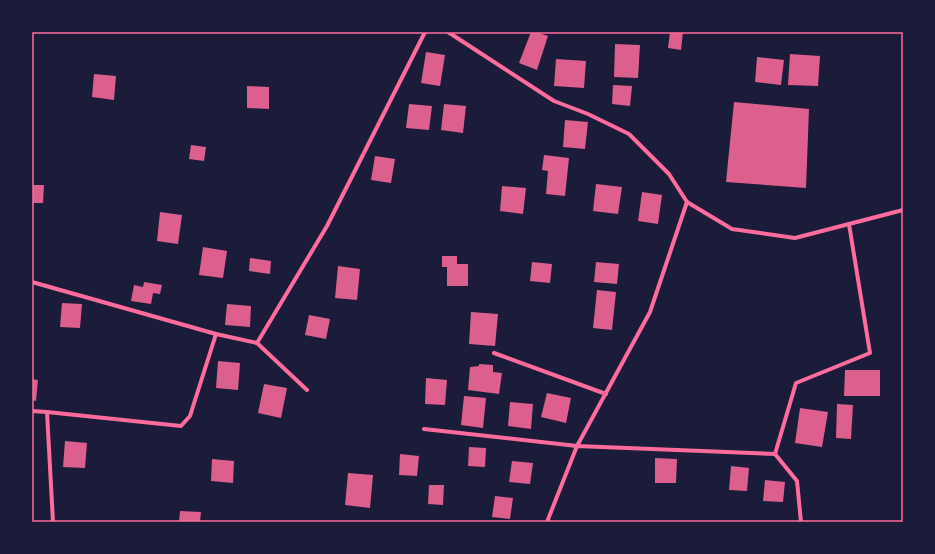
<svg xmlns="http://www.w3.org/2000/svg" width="935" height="554" font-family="'PT Serif',serif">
<rect width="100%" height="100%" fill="#1b1b3a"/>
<g fill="#dd5f8e">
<path d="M531 32H536L548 36 537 70 519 63Z"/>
<path d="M670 32H683L681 50 668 48Z"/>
<path d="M615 44 640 45 638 78 614 77Z"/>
<path d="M426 52 445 55 440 86 421 83Z"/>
<path d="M790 54 820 56 818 86 788 85Z"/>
<path d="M757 57 784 60 781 85 755 82Z"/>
<path d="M556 59 586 61 584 88 554 86Z"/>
<path d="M94 74 116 76 114 100 92 97Z"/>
<path d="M613 85 632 86 630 106 612 104Z"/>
<path d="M247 86 269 87V109L247 108Z"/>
<path d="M734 102 809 109 806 188 726 182Z"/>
<path d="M409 104 432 106 429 130 406 128Z"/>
<path d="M444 104 466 106 463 133 441 130Z"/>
<path d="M565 120 588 122 585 149 563 147Z"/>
<path d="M191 145 206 147 204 161 189 159Z"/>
<path d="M544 155 569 158 565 196 546 194 548 171 542 170Z"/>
<path d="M375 156 395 159 391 183 371 180Z"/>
<path d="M596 184 622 187 618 214 593 211Z"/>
<path d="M32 185H44L43 203H32Z"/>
<path d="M502 186 526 188 523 214 500 211Z"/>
<path d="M642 192 662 195 658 224 638 221Z"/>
<path d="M160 212 182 215 178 244 157 241Z"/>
<path d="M203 247 227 251 223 278 199 275Z"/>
<path d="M442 256H457V264H468V286H447V267H442Z"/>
<path d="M250 258 271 261 270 274 249 271Z"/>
<path d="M532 262 552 264 550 283 530 281Z"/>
<path d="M596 262 619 264 617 284 594 282Z"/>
<path d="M338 266 360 269 357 300 335 298Z"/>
<path d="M144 282 162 285 160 294 153 293 151 304 131 301 134 285 143 287Z"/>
<path d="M597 290 616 292 612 330 593 328Z"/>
<path d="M62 303 82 304 80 328 60 327Z"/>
<path d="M227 304 251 306 250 327 225 325Z"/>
<path d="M471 312 498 314 495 346 469 344Z"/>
<path d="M309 315 330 319 326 339 305 335Z"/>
<path d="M218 361 240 363 238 390 216 388Z"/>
<path d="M479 364 493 365V372L502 373 499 394 468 390 470 367 479 366Z"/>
<path d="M845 370H880V396H844Z"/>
<path d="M426 378 447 380 445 405 425 404Z"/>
<path d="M32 379 38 380 36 401 32 400Z"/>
<path d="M264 384 287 388 281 418 258 413Z"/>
<path d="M547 393 571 398 566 423 541 417Z"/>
<path d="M464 396 486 398 483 428 461 425Z"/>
<path d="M510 402 533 404 531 429 508 426Z"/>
<path d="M837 404 853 405 851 439 836 438Z"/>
<path d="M800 408 828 412 822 447 795 443Z"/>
<path d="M65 441 87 443 85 468 63 467Z"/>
<path d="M469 447 486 448 485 467 468 466Z"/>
<path d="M400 454 419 456 417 476 399 475Z"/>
<path d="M655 458 677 459 676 483H655Z"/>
<path d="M212 459 234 461 233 483 211 481Z"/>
<path d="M512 461 533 463 530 484 509 482Z"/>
<path d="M731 466 749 468 747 491 729 490Z"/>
<path d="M348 473 373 475 370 508 345 505Z"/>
<path d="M765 480 785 482 783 502 763 501Z"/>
<path d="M429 485H444L443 505 428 504Z"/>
<path d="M495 496 513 498 510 519 492 517Z"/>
<path d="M180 511 201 512 200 522H179Z"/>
</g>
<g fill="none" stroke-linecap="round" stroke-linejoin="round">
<g stroke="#ff6b9d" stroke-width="4">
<path d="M687 202 732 229 795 238 903 210"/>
<path d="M32 282 216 334 257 343 307 390"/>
<path d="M257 343 327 226 425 32"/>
<path d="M494 353 606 394"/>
<path d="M32 411 47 412 53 522"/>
<path d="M47 412 181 426 190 416 216 334"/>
<path d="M424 429 577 446 650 312 687 202 669 174 629 134 588 114 554 101 448 32"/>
<path d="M775 454 797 481 801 522"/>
<path d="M547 522 577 446 775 454 796 383 870 353 849 224"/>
</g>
</g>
<rect width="935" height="554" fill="none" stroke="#1b1b3a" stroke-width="66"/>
<rect x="33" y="33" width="869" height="488" fill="none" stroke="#ff6b9d" stroke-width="1.5"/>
</svg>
